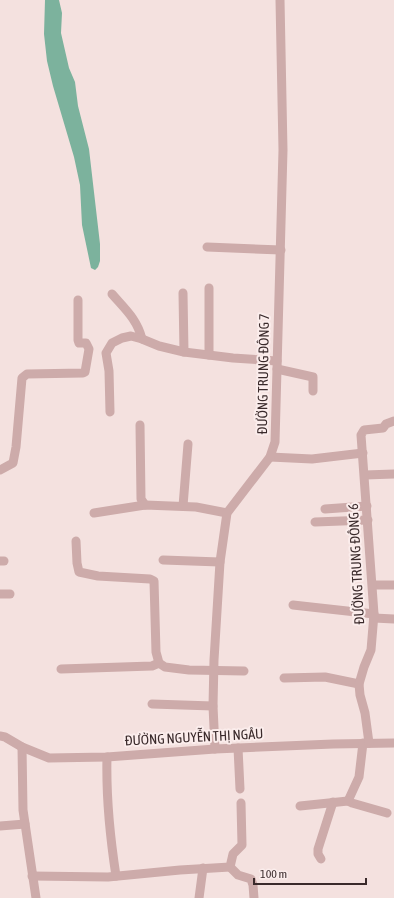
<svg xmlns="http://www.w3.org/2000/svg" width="394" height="898" font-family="'Asap Condensed',sans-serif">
<rect width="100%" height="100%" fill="#f4e1df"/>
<path fill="#7cb29d" d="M45 0H59L62 13 61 33 69 68 75 82 78 106 89 149 100 244V261L98 267 95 270 91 268 82 225 80 185 74 157 53 86 47 61 44 34Z"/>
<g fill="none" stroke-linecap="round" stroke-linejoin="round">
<g stroke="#cdabaa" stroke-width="9">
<path d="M207 247 281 250"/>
<path d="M183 293 184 352"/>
<path d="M112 294C125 309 137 319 142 339"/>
<path d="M209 355V288"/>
<path d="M277 369 313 377V391"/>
<path d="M110 412 109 371 106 353 112 343 122 338 131 336 142 339 159 346 184 352 233 358 277 361"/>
<path d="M140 425 141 499 145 505"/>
<path d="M270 457 312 459 363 453"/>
<path d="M0 470 13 463 16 447 22 378 27 374 83 373 85 372 89 349 86 343H79L78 340V300"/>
<path d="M365 475 394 474"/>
<path d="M183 506 188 444"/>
<path d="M325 509 367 506"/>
<path d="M94 513 145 505 196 507 227 513"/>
<path d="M315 522 368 520"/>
<path d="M76 541 77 563 79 572 98 576 150 579 154 581 156 652 159 663 165 667 189 670 244 671"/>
<path d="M163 560 220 562"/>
<path d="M0 561H4"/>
<path d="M373 585H394"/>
<path d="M0 594H10"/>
<path d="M293 605 374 614"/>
<path d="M374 618 394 619"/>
<path d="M61 669 152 666 159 663"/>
<path d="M284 678 325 677 359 684"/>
<path d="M152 704 213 706"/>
<path d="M0 736 5 737 22 747 49 758 107 757 215 749 333 744 394 743"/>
<path d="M363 743 359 777 348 801 352 803 387 813"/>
<path d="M369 743 365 713 360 695 359 684 364 667 371 650 374 614 361 435 364 430 383 428 386 424 394 421"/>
<path d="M22 747 23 810 36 898"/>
<path d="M238 748 240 789"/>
<path d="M215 749 213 706 214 660 220 562 227 513 270 457 275 442 283 150 280 0"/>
<path d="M107 757C106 797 110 837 116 876"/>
<path d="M300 806 348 801"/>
<path d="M0 826 25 824"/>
<path d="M321 859 318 854V849L333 802"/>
<path d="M230 867 238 875 251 879 253 885 254 898"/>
<path d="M32 876 108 877 180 870 230 867 233 854 242 845 241 803"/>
<path d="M199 898 203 868"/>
</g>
</g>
<g text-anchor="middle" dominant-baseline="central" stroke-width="4" stroke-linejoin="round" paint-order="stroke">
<g font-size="14" fill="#3a2a2b" stroke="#fbedec">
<text transform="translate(263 374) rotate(-89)">ĐƯỜNG TRUNG ĐÔNG 7</text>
<text transform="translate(356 564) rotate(-93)">ĐƯỜNG TRUNG ĐÔNG 6</text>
<text transform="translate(194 737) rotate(-3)">ĐƯỜNG NGUYỄN THỊ NGÂU</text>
</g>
</g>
<path d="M254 878v6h112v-6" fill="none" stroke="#3a2a2b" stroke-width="2"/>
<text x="260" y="878" font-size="12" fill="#3a2a2b" stroke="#fbedec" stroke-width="3" paint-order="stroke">100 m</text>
</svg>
